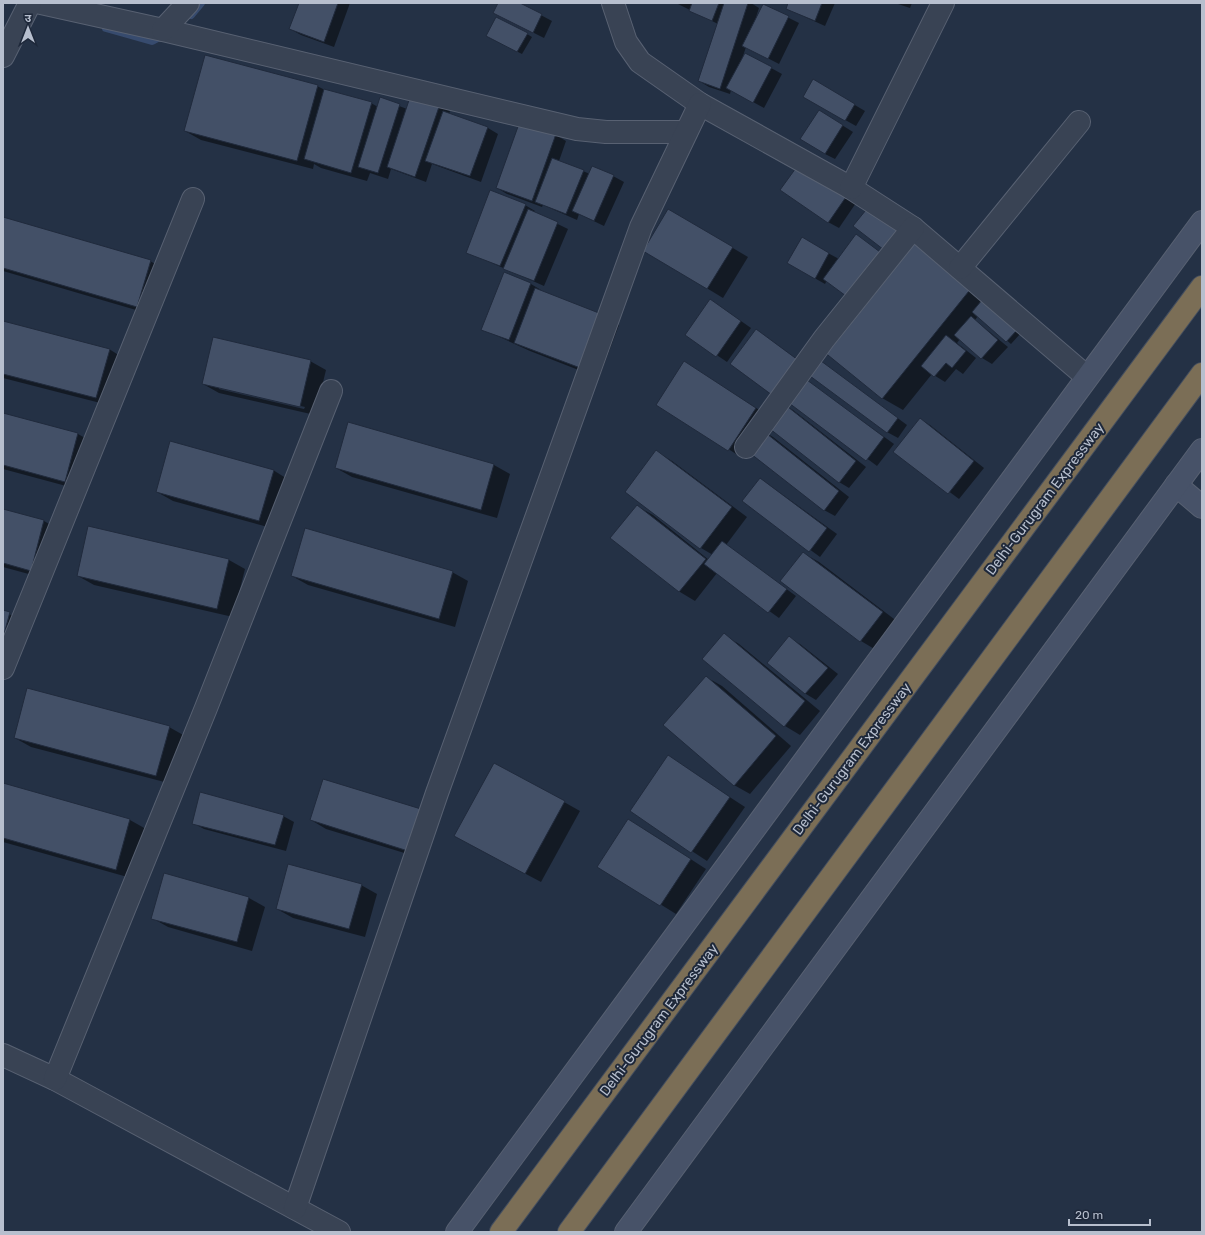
<svg xmlns="http://www.w3.org/2000/svg" width="1205" height="1235" font-family="Rubik,'Noto Sans Devanagari',sans-serif">
<rect width="100%" height="100%" fill="#243145"/>
<g fill="#0007" fill-rule="evenodd">
<path d="M300 3H350L334 47 301 35 290 29Z"/>
<path d="M499 3H518L552 21 544 38 504 18Z"/>
<path d="M676 3H751L759 8 756 17 763 5 799 23 779 64 746 47 742 59 746 54 782 74 764 108 731 90 730 94 709 87 699 81 718 24Z"/>
<path d="M789 3H835L825 26 787 9Z"/>
<path d="M895 3H912L910 8Z"/>
<path d="M527 34 532 37 522 54 492 39Z"/>
<path d="M814 81 865 111 856 126 804 97Z"/>
<path d="M317 86 325 90 371 103 378 107 381 99 407 109 440 105 450 111 449 114 488 128 498 134 481 182 432 164 426 182 391 169 388 179 370 173 367 181 321 168 314 164 313 169 201 140 185 131Z"/>
<path d="M829 117 853 132 835 159 825 154Z"/>
<path d="M521 123 556 135 566 141 559 161 590 174 613 176 624 182 604 226 579 214 577 220 543 205 542 207 507 194 497 188Z"/>
<path d="M801 162 858 200 839 228 828 222Z"/>
<path d="M525 205 535 211V213L568 229 544 286 467 252Z"/>
<path d="M870 206 1021 333 1011 344 978 316 975 320 1008 347 992 364 982 358 960 339 957 343 976 358 963 374 956 369 945 382 932 374 903 410 882 398 899 258Z"/>
<path d="M3 218 150 261 166 270 153 315 3 271Z"/>
<path d="M684 219 748 257 723 298 644 250Z"/>
<path d="M856 236 890 259 827 280 825 284 788 263 802 239 839 259Z"/>
<path d="M504 274 531 284 541 290V292L604 316 619 325 599 378 530 351 482 329Z"/>
<path d="M721 307 751 328 727 362 687 335Z"/>
<path d="M3 322 109 349 125 359 112 406 3 378Z"/>
<path d="M756 330 808 367 783 400Z"/>
<path d="M310 361 326 370 315 415 219 393 203 384ZM219 387 305 407 304 409 219 389Z"/>
<path d="M827 366 907 425 898 438 887 432Z"/>
<path d="M700 372 772 418 783 404 793 410 866 467 849 488 839 482 767 425 763 431 773 437 849 497 835 516 824 510 750 451 744 459 657 404Z"/>
<path d="M803 378 894 444 877 466 787 399Z"/>
<path d="M3 414 78 434 94 443 81 490 3 469Z"/>
<path d="M920 419 930 425 984 468 959 499 895 451Z"/>
<path d="M349 423 494 465 510 474 497 518 352 477 336 468Z"/>
<path d="M656 451 672 461 747 517 726 545 796 596 779 618 717 573 695 601 680 592 612 538 637 506 653 515 709 560 713 555 701 548 626 492Z"/>
<path d="M273 470 289 480 275 529 173 501 157 492Z"/>
<path d="M761 479 837 534 820 557 744 501Z"/>
<path d="M3 510 44 521 60 530 47 579 3 567Z"/>
<path d="M89 527 229 560 245 569 233 617 94 585 78 576Z"/>
<path d="M803 553 819 562 898 622 876 650 861 641Z"/>
<path d="M452 572 468 581 455 627 308 585 292 576Z"/>
<path d="M3 611 25 622 3 668Z"/>
<path d="M724 635 739 644 820 711 800 735 785 726 703 659Z"/>
<path d="M789 638 800 644 838 674 816 700 806 694 768 663Z"/>
<path d="M706 677 722 686 791 746 750 794 734 785Z"/>
<path d="M169 727 185 736 172 784 31 747 15 738Z"/>
<path d="M668 757 745 807 707 861 631 811Z"/>
<path d="M323 780 424 859 326 829 311 820Z"/>
<path d="M3 784 130 820 146 829 131 878 3 842Z"/>
<path d="M564 802 580 811 541 882 471 845Z"/>
<path d="M283 816 294 822 286 851 204 829 193 823Z"/>
<path d="M644 829 706 869 676 914 599 866Z"/>
<path d="M165 875 249 898 265 907 252 951 168 927 152 918Z"/>
<path d="M361 885 377 894 365 937 293 918 277 909Z"/>
</g>
<g fill="none" stroke-linecap="round" stroke-linejoin="round">
<g stroke="#374b6e" stroke-width="8">
<path d="M191 15 201 3"/>
<path d="M106 28 152 41 165 34"/>
</g>
</g>
<g fill="#435067" stroke="#202a3c">
<path d="M299 3H338L324 42 289 29Z"/>
<path d="M498 3H520L542 14 533 33 493 13Z"/>
<path d="M692 3H719L712 21 689 11Z"/>
<path d="M724 3H748L720 89 698 81Z"/>
<path d="M788 3H822L815 21 786 9Z"/>
<path d="M763 4 789 16 768 59 742 46Z"/>
<path d="M496 17 528 33 517 52 486 36Z"/>
<path d="M745 53 772 67 753 103 726 88Z"/>
<path d="M205 55 318 85 297 161 184 131Z"/>
<path d="M813 79 855 104 845 121 803 97Z"/>
<path d="M324 89 372 102 351 173 304 159Z"/>
<path d="M411 94 440 104 415 177 387 167Z"/>
<path d="M380 97 400 104 378 173 358 167Z"/>
<path d="M819 110 843 125 825 154 800 139Z"/>
<path d="M443 111 488 127 470 176 425 161Z"/>
<path d="M520 121 556 134 532 201 496 188Z"/>
<path d="M552 158 584 170 566 214 535 202Z"/>
<path d="M801 161 848 194 828 223 780 190Z"/>
<path d="M592 166 614 175 594 221 572 211Z"/>
<path d="M490 190 526 204 500 266 466 253Z"/>
<path d="M870 205 904 232 888 253 853 226Z"/>
<path d="M528 209 558 222 534 281 503 269Z"/>
<path d="M668 209 733 247 707 289 643 251Z"/>
<path d="M3 217 151 260 137 307 3 268Z"/>
<path d="M856 234 880 252 846 296 823 279Z"/>
<path d="M802 237 829 253 815 279 787 263Z"/>
<path d="M913 239 973 286 882 399 823 351Z"/>
<path d="M504 272 531 283 509 340 481 330Z"/>
<path d="M535 288 604 315 583 369 514 343Z"/>
<path d="M710 299 741 321 716 357 685 335Z"/>
<path d="M982 300 1017 330 1006 342 972 312Z"/>
<path d="M971 316 998 340 981 359 954 335Z"/>
<path d="M3 321 110 349 96 398 3 374Z"/>
<path d="M756 329 798 360 772 395 730 364Z"/>
<path d="M946 335 966 351 952 368 946 363 934 377 921 366Z"/>
<path d="M213 337 311 360 300 407 202 384Z"/>
<path d="M817 358 898 418 887 433 806 373Z"/>
<path d="M684 361 756 408 728 451 656 405Z"/>
<path d="M803 377 884 437 866 461 785 400Z"/>
<path d="M783 403 856 461 839 483 765 425Z"/>
<path d="M3 413 78 433 65 482 3 465Z"/>
<path d="M920 418 974 461 948 494 893 452Z"/>
<path d="M348 422 494 464 481 510 335 468Z"/>
<path d="M762 430 839 491 824 511 746 450Z"/>
<path d="M170 441 274 470 259 521 156 492Z"/>
<path d="M656 450 732 507 700 549 625 492Z"/>
<path d="M760 478 827 528 809 552 742 501Z"/>
<path d="M637 505 706 559 679 592 610 538Z"/>
<path d="M3 509 44 520 31 571 3 563Z"/>
<path d="M88 526 229 559 217 609 77 576Z"/>
<path d="M305 528 453 571 439 619 291 576Z"/>
<path d="M722 541 787 589 768 613 704 564Z"/>
<path d="M803 552 883 612 860 642 780 581Z"/>
<path d="M3 610 10 612 3 638Z"/>
<path d="M724 633 805 701 784 727 702 659Z"/>
<path d="M789 636 828 668 805 694 767 663Z"/>
<path d="M706 676 776 736 734 786 663 725Z"/>
<path d="M27 688 170 726 156 776 14 738Z"/>
<path d="M668 755 730 797 691 853 630 811Z"/>
<path d="M494 763 565 801 525 874 454 836Z"/>
<path d="M323 779 421 809 408 851 310 820Z"/>
<path d="M3 783 130 819 116 870 3 838Z"/>
<path d="M200 792 284 815 275 845 192 824Z"/>
<path d="M628 819 691 859 660 906 597 867Z"/>
<path d="M288 864 362 884 349 929 276 909Z"/>
<path d="M164 873 249 897 237 942 151 919Z"/>
</g>
<g fill="none" stroke-linecap="round" stroke-linejoin="round">
<defs>
<g id="street">
<path d="M41 3 163 30 577 129 606 132H686"/>
<path d="M613 3 626 42 640 62 700 104 851 188 913 228 1087 377"/>
<path d="M163 30 188 3"/>
<path d="M3 56 30 3"/>
<path d="M851 188 943 3"/>
<path d="M960 268 1079 122"/>
<path d="M746 447 824 339 913 228"/>
<path d="M3 668 193 199"/>
<path d="M3 1055 55 1079 339 1232"/>
<path d="M55 1079 206 708 331 391"/>
<path d="M295 1208 437 793 641 227 700 104"/>
</g>
<g id="secondary">
<path d="M1176 485 1202 507"/>
<path d="M457 1232 1202 222"/>
<path d="M626 1232 1202 450"/>
</g>
<g id="highway">
<path d="M501 1232 1202 287"/>
<path d="M569 1232 1202 374"/>
</g>
</defs>
<use href="#street" stroke="#586172" stroke-width="24"/>
<use href="#secondary" stroke="#586172" stroke-width="24"/>
<use href="#highway" stroke="#444e5f" stroke-width="24"/>
<use href="#street" stroke="#394354" stroke-width="22"/>
<use href="#secondary" stroke="#475268" stroke-width="22"/>
<use href="#highway" stroke="#7b6e56" stroke-width="22"/>
</g>
<g text-anchor="middle" dominant-baseline="central" stroke-width="4" stroke-linejoin="round" paint-order="stroke">
<g font-size="14" fill="#b7bfce" stroke="#1e283a">
<text transform="translate(1045 499) rotate(-53)">Delhi-Gurugram Expressway</text>
<text transform="translate(852 759) rotate(-53)">Delhi-Gurugram Expressway</text>
<text transform="translate(659 1020) rotate(-53)">Delhi-Gurugram Expressway</text>
</g>
</g>
<rect width="1205" height="1235" fill="none" stroke="#b7bfce" stroke-width="8"/>
<g transform="translate(28 28)" stroke="#1e283a" stroke-width="3" paint-order="stroke">
<path d="M0-3L7 15L0 10L-7 15Z" fill="#b7bfce"/>
<text y="-6" font-size="11" font-weight="bold" text-anchor="middle" fill="#b7bfce">उ</text>
</g>
<path d="M1069 1219v6h81v-6" fill="none" stroke="#b7bfce" stroke-width="2"/>
<text x="1075" y="1219" font-size="12" fill="#b7bfce" stroke="#1e283a" stroke-width="3" paint-order="stroke">20 m</text>
</svg>
